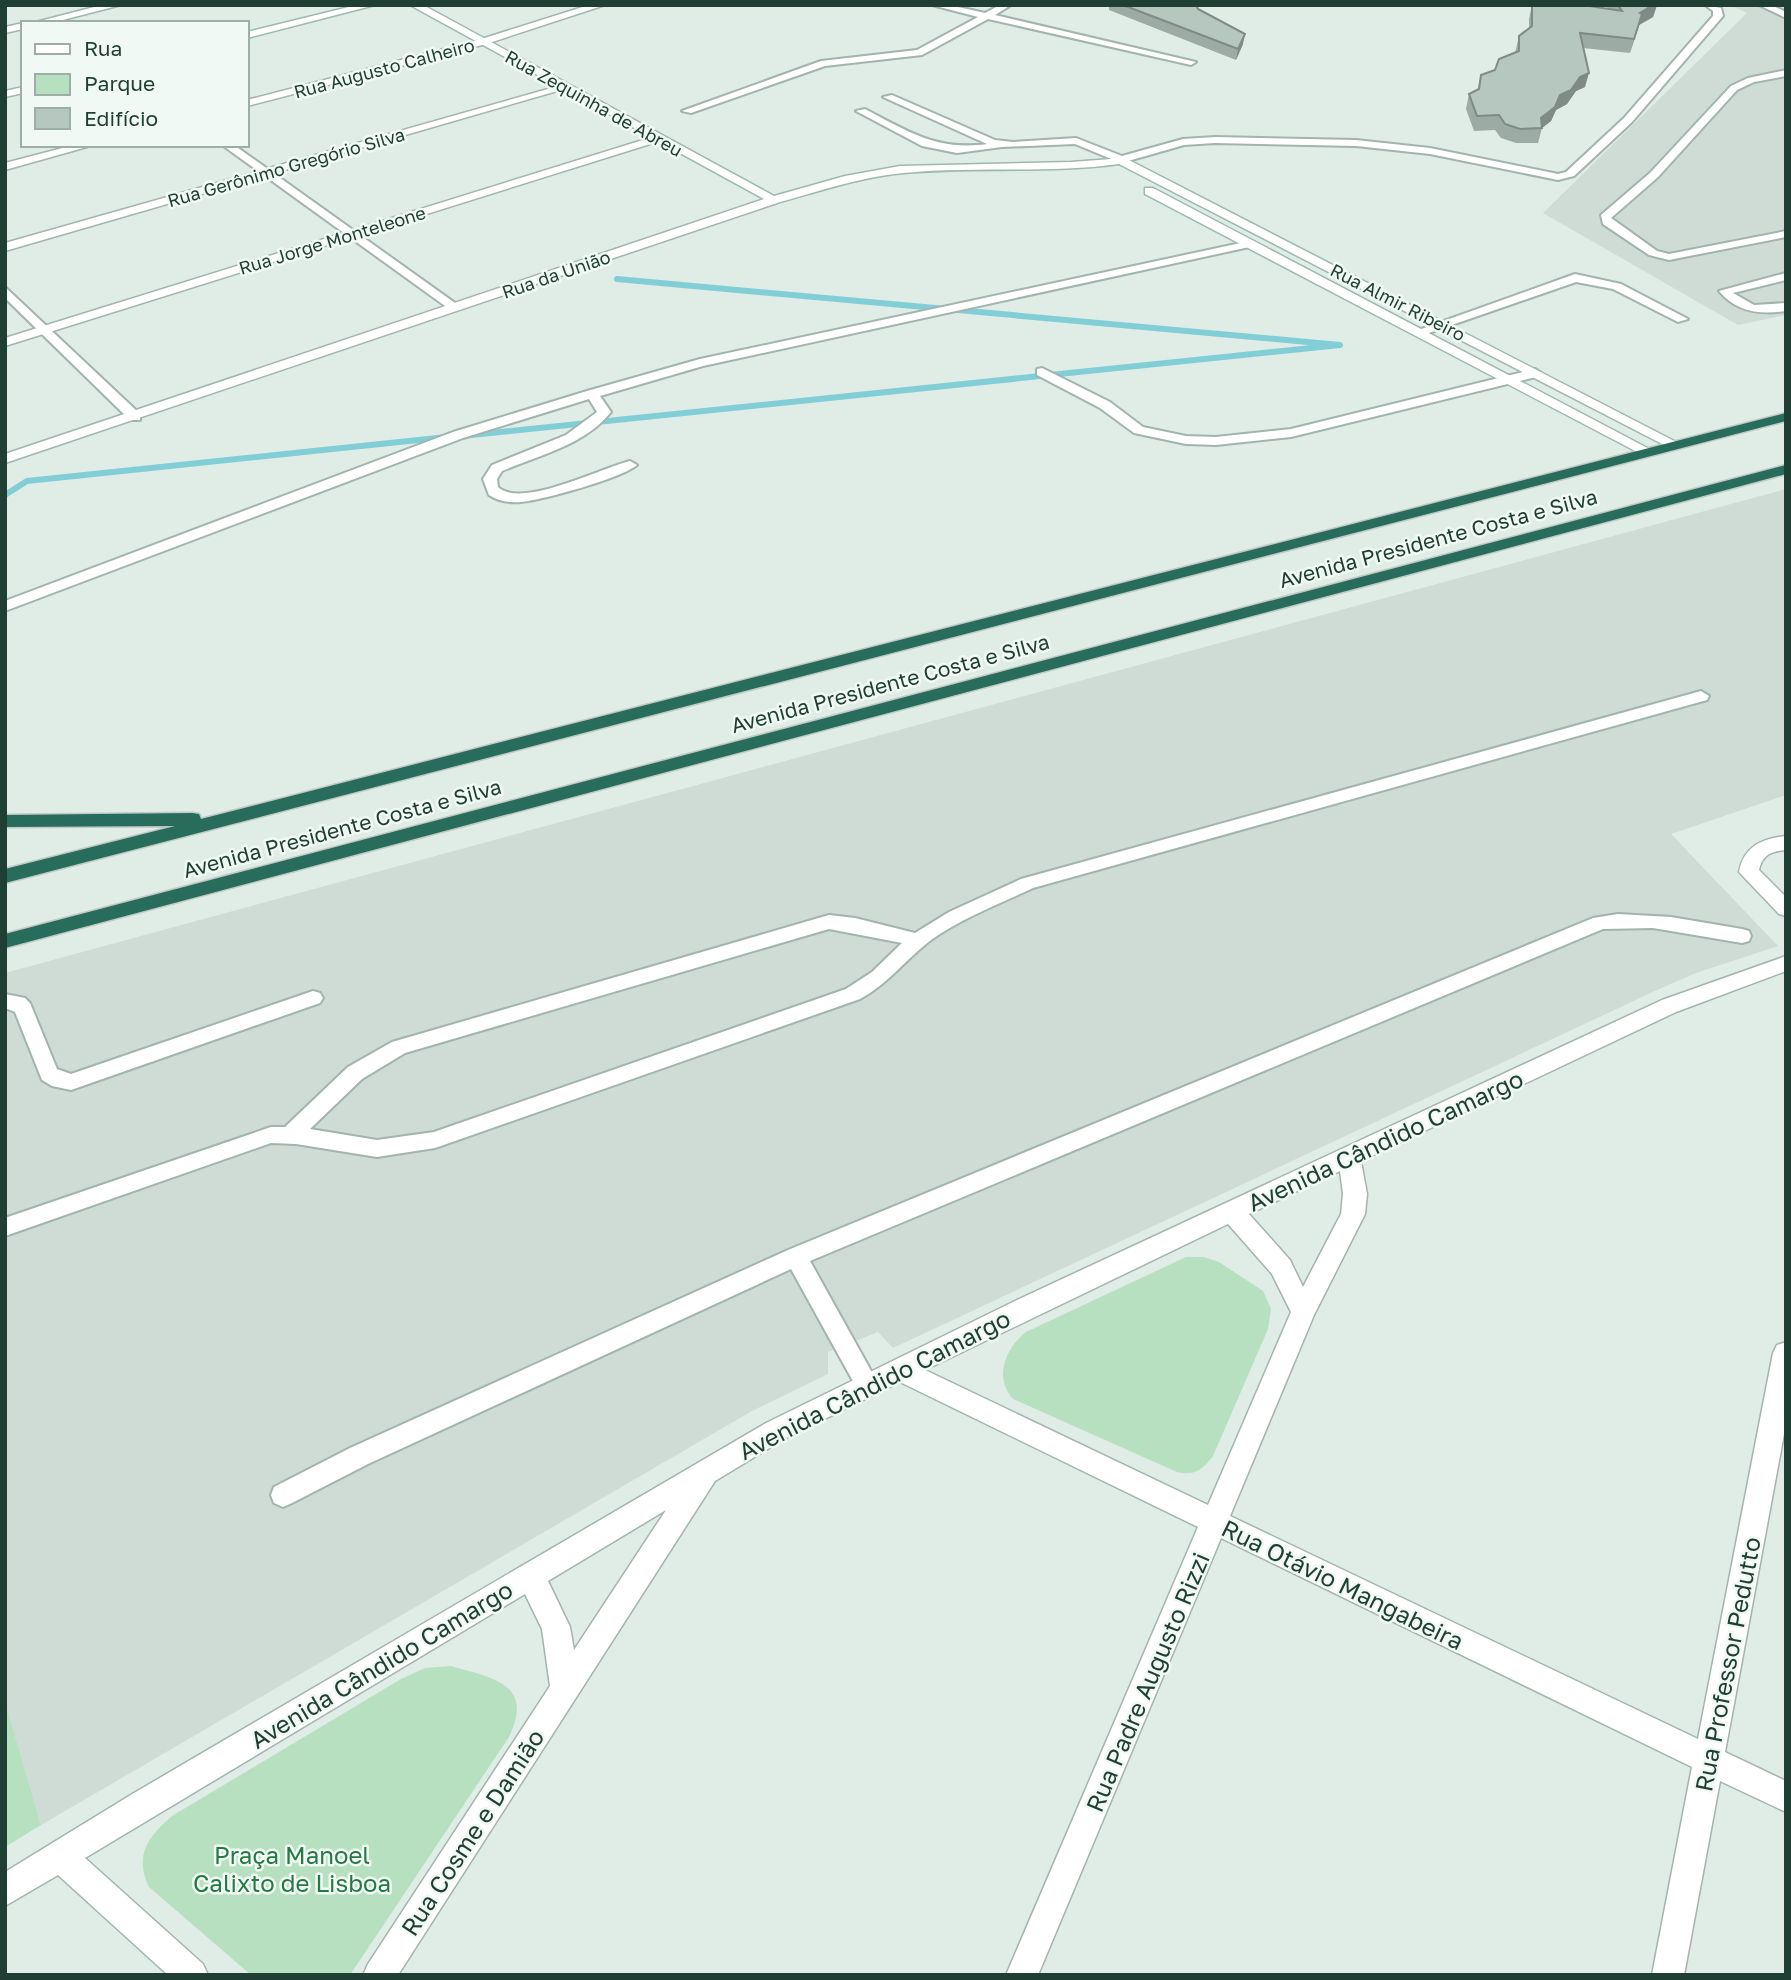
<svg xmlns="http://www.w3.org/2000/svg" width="1791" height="1980" font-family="'Golos Text',sans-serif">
<rect width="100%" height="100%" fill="#e0ece6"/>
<g fill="#cedcd5">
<path d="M1730 5H1786V315L1738 325 1543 213 1747 13Z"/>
<path d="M1786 489V795L1671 834 1778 946 1696 973 1657 990 893 1348 878 1332 828 1352V1374L752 1411 41 1825 5 1701V973Z"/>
</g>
<g fill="#b6e0c0">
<path d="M1186 1257H1204L1219 1262 1263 1291 1271 1309 1268 1329 1213 1456C1202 1470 1195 1476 1177 1472L1013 1399C993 1377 1006 1348 1026 1332Z"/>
<path d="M451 1666C492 1678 535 1683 509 1737L350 1975H251L149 1887C134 1855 148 1837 172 1816L401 1679 425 1668Z"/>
<path d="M5 1701 41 1825 5 1847Z"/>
</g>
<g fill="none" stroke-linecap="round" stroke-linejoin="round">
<g stroke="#82ced7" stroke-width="6">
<path d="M462 436 1340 345 617 279"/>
<path d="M5 495 27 481 447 437"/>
</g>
<defs>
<g id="lane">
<path d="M932 5H949L985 13 1000 5H1011L995 15 1196 62 1191 65 988 19 922 55 825 66 691 113 682 111 821 61 917 50 978 17Z"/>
<path d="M1705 5 1721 8 1723 16 1632 122 1574 176 1558 180 1430 154 1356 146 1215 143 1184 145 1121 163 1075 144 1002 147 957 153 922 146 856 111 865 109C907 131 937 151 987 144L883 97 892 95 995 140 1013 142 1076 138 1122 156 1183 139 1215 137 1356 140 1430 148 1558 174 1566 172 1624 118 1713 16V11Z"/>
<path d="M1759 5H1771L1786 12V18Z"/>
<path d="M1786 70V76L1754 82 1737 90 1658 177 1611 218 1657 251 1669 254 1786 231V237L1669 260 1649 255 1603 224 1601 215 1650 173 1731 86 1748 78Z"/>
<path d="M222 145H234L462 308 452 311Z"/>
<path d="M1250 241 1254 242V246L703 366 600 396 611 412C585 445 539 455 502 471L497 479 498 487C521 509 601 468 630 461L637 465C622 478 543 500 521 502 510 503 498 501 489 495L483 479 492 465 566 435 597 412 589 399 463 438 5 611V601L453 432 587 391 700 359Z"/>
<path d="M1786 273V280L1733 293 1754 305 1786 303V311C1760 315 1736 312 1719 291Z"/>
<path d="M1575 274 1621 284 1688 319 1678 322 1613 289 1576 282 1423 335 1419 336 1413 332Z"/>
<path d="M5 287 140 414V420H130L5 298Z"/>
<path d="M1042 368 1110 402 1143 427 1186 436 1216 437 1291 429 1535 369 1541 373 1540 376 1291 437 1216 445 1186 444 1134 433 1100 408 1037 375V369Z"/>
<path d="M1701 691 1709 696 1707 700 1033 888C999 904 962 918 931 940 906 959 888 984 860 999L435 1148 377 1157 296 1144 271 1143 5 1236V1218L271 1127H285L348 1067 392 1042 829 915 855 918 915 933 949 912 1021 879ZM829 929 902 943 872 972 846 989 434 1132 377 1140 310 1129 362 1079 405 1053Z"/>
<path d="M1618 914 1671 917 1742 929 1749 931 1751 936 1749 941 1742 943 1653 928 1603 929 810 1261 875 1378 879 1385 875 1392 867 1396 859 1392 791 1269 368 1464 292 1503 283 1507 274 1503 271 1495 274 1487 350 1448 788 1250 1593 918Z"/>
<path d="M313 991 320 993 323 998 320 1003 71 1090 52 1086 42 1080 15 1012 5 1008V994L25 998 30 1003 57 1069 71 1074Z"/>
</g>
<g id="street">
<path d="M102 5H121L51 23H32Z"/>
<path d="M589 5H605L486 44 247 106V100L478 40Z"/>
<path d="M23 23V29L5 33V27Z"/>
<path d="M562 85 571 87 5 251V243Z"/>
<path d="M659 135 665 138 663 140 5 346V338Z"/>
<path d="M74 145H94L5 170V163Z"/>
<path d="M773 196 777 197V203L5 463V454Z"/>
<path d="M1786 836V850C1771 851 1762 855 1759 870L1786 897V916L1779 914 1739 872C1744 846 1762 839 1786 836Z"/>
<path d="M1786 956V971L1676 1012 1361 1161 1367 1194 1365 1214 1314 1315 1230 1516 1698 1739 1773 1353 1777 1345 1786 1342V1423L1725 1752 1786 1781V1812L1720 1781 1684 1975H1652L1692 1767 1221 1538 1038 1975H1006L1198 1527 900 1382 784 1439 715 1481 398 1975H363L368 1964 550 1686 542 1629 525 1594 85 1858 203 1964 208 1975H168L58 1875 5 1906V1872L134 1793 766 1423 1017 1300 1662 1000ZM1340 1171 1343 1194 1341 1214 1303 1287 1290 1260 1249 1214ZM1228 1224 1272 1274 1291 1312 1208 1505 925 1370ZM666 1510 574 1650 570 1627 548 1581Z"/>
</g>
<g id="secondary">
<path d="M357 5H375L247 38V32Z"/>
<path d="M410 5H423L774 196 845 176 900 166 1071 162 1125 158 1682 445 1680 448H1670L1119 164C1048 174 976 166 904 173 859 177 817 192 773 204Z"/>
<path d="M23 87V93L5 97V91Z"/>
<path d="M1145 188H1153L1655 452 1648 456 1643 455 1145 194Z"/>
</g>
<g id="highway">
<path d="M1786 413V421L5 883V869L175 826 5 827V815L192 813 199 814 201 819Z"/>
<path d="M1786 465V474L5 948V934Z"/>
</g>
</defs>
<use href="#lane" stroke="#a2b4ad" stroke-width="4"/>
<use href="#street" stroke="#a2b4ad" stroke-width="3"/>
<use href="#secondary" stroke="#9db9ae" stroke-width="3"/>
<use href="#highway" stroke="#c0c9c6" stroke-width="3"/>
<use href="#lane" fill="#fff" fill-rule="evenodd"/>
<use href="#street" fill="#fff" fill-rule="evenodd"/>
<use href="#secondary" fill="#fff" fill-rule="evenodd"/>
<use href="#highway" fill="#286d5c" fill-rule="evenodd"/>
</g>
<g fill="#9caba4">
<path d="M1109 5H1196L1198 9 1243 44 1236 60 1109 10Z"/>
<path d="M1532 5 1608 9 1606 5H1657L1653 17 1639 25 1630 53 1583 48 1585 87 1576 91 1567 104 1556 110 1551 121 1542 128 1538 143H1516L1501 138 1495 130 1474 131 1466 109 1469 94 1478 89 1481 75 1495 70 1515 53 1519 36 1529 28V19Z"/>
</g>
<g fill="#7f8b86">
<path d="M1653 5H1657L1653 17 1639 25 1630 53 1638 25 1640 13Z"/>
<path d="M1245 34 1243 44 1236 60 1238 49Z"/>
<path d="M1589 73 1585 87 1576 91 1567 104 1556 110 1551 121 1542 128 1541 118 1560 95 1580 77Z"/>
</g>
<g fill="#b5c7bf" stroke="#7f8b86" stroke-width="2">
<path d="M1123 5H1196L1198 9 1245 34 1238 49Z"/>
<path d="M1532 5H1583L1622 11 1618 5H1653L1640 13 1642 14 1634 39 1580 33 1589 73 1580 77 1571 90 1560 95 1555 107 1541 118 1542 128 1520 129 1505 124 1499 115 1477 116 1469 94 1479 89 1481 75 1495 70 1499 59 1519 51V36L1532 26Z"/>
</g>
<g text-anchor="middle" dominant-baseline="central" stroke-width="5" stroke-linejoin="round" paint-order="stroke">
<g font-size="18" fill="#1f3e34" stroke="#f1f9f4">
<text transform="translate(384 68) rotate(-15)">Rua Augusto Calheiro</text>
<text transform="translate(594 103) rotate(29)">Rua Zequinha de Abreu</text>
<text transform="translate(286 167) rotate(-16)">Rua Gerônimo Gregório Silva</text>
<text transform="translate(332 240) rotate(-17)">Rua Jorge Monteleone</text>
<text transform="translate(556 274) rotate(-19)">Rua da União</text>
<text transform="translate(1398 302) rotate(27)">Rua Almir Ribeiro</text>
</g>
<g font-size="21" fill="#1f3e34" stroke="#f1f9f4">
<text transform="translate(1438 538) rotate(-15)">Avenida Presidente Costa e Silva</text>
<text transform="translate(890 683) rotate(-15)">Avenida Presidente Costa e Silva</text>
<text transform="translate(342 828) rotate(-15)">Avenida Presidente Costa e Silva</text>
</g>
<g font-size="24" fill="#1f3e34" stroke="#f1f9f4">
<text transform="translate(1385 1140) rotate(-25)">Avenida Cândido Camargo</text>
<text transform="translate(874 1384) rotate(-27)">Avenida Cândido Camargo</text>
<text transform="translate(1343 1584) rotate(26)">Rua Otávio Mangabeira</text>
<text transform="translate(381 1664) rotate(-31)">Avenida Cândido Camargo</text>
<text transform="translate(1727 1664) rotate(-79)">Rua Professor Pedutto</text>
<text transform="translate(1147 1682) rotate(-67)">Rua Padre Augusto Rizzi</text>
<text transform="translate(472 1832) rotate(-57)">Rua Cosme e Damião</text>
</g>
<g font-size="24" fill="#257942" stroke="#f1f9f4">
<text x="292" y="1854">Praça Manoel<tspan x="292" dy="28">Calixto de Lisboa</tspan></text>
</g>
</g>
<rect width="1791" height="1980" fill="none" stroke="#1f3e34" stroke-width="14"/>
<rect x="21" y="21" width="228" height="126" fill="#f1f9f4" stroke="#9daea7" stroke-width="2"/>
<rect x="35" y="44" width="35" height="10" fill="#ffffff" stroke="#9daea7" stroke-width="2"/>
<text x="84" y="56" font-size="21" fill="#1f3e34">Rua</text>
<rect x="35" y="74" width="35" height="21" fill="#b6e0c0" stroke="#9daea7" stroke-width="2"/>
<text x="84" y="91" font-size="21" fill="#1f3e34">Parque</text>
<rect x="35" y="108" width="35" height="21" fill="#b5c7bf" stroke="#9daea7" stroke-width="2"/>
<text x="84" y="126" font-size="21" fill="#1f3e34">Edifício</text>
</svg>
